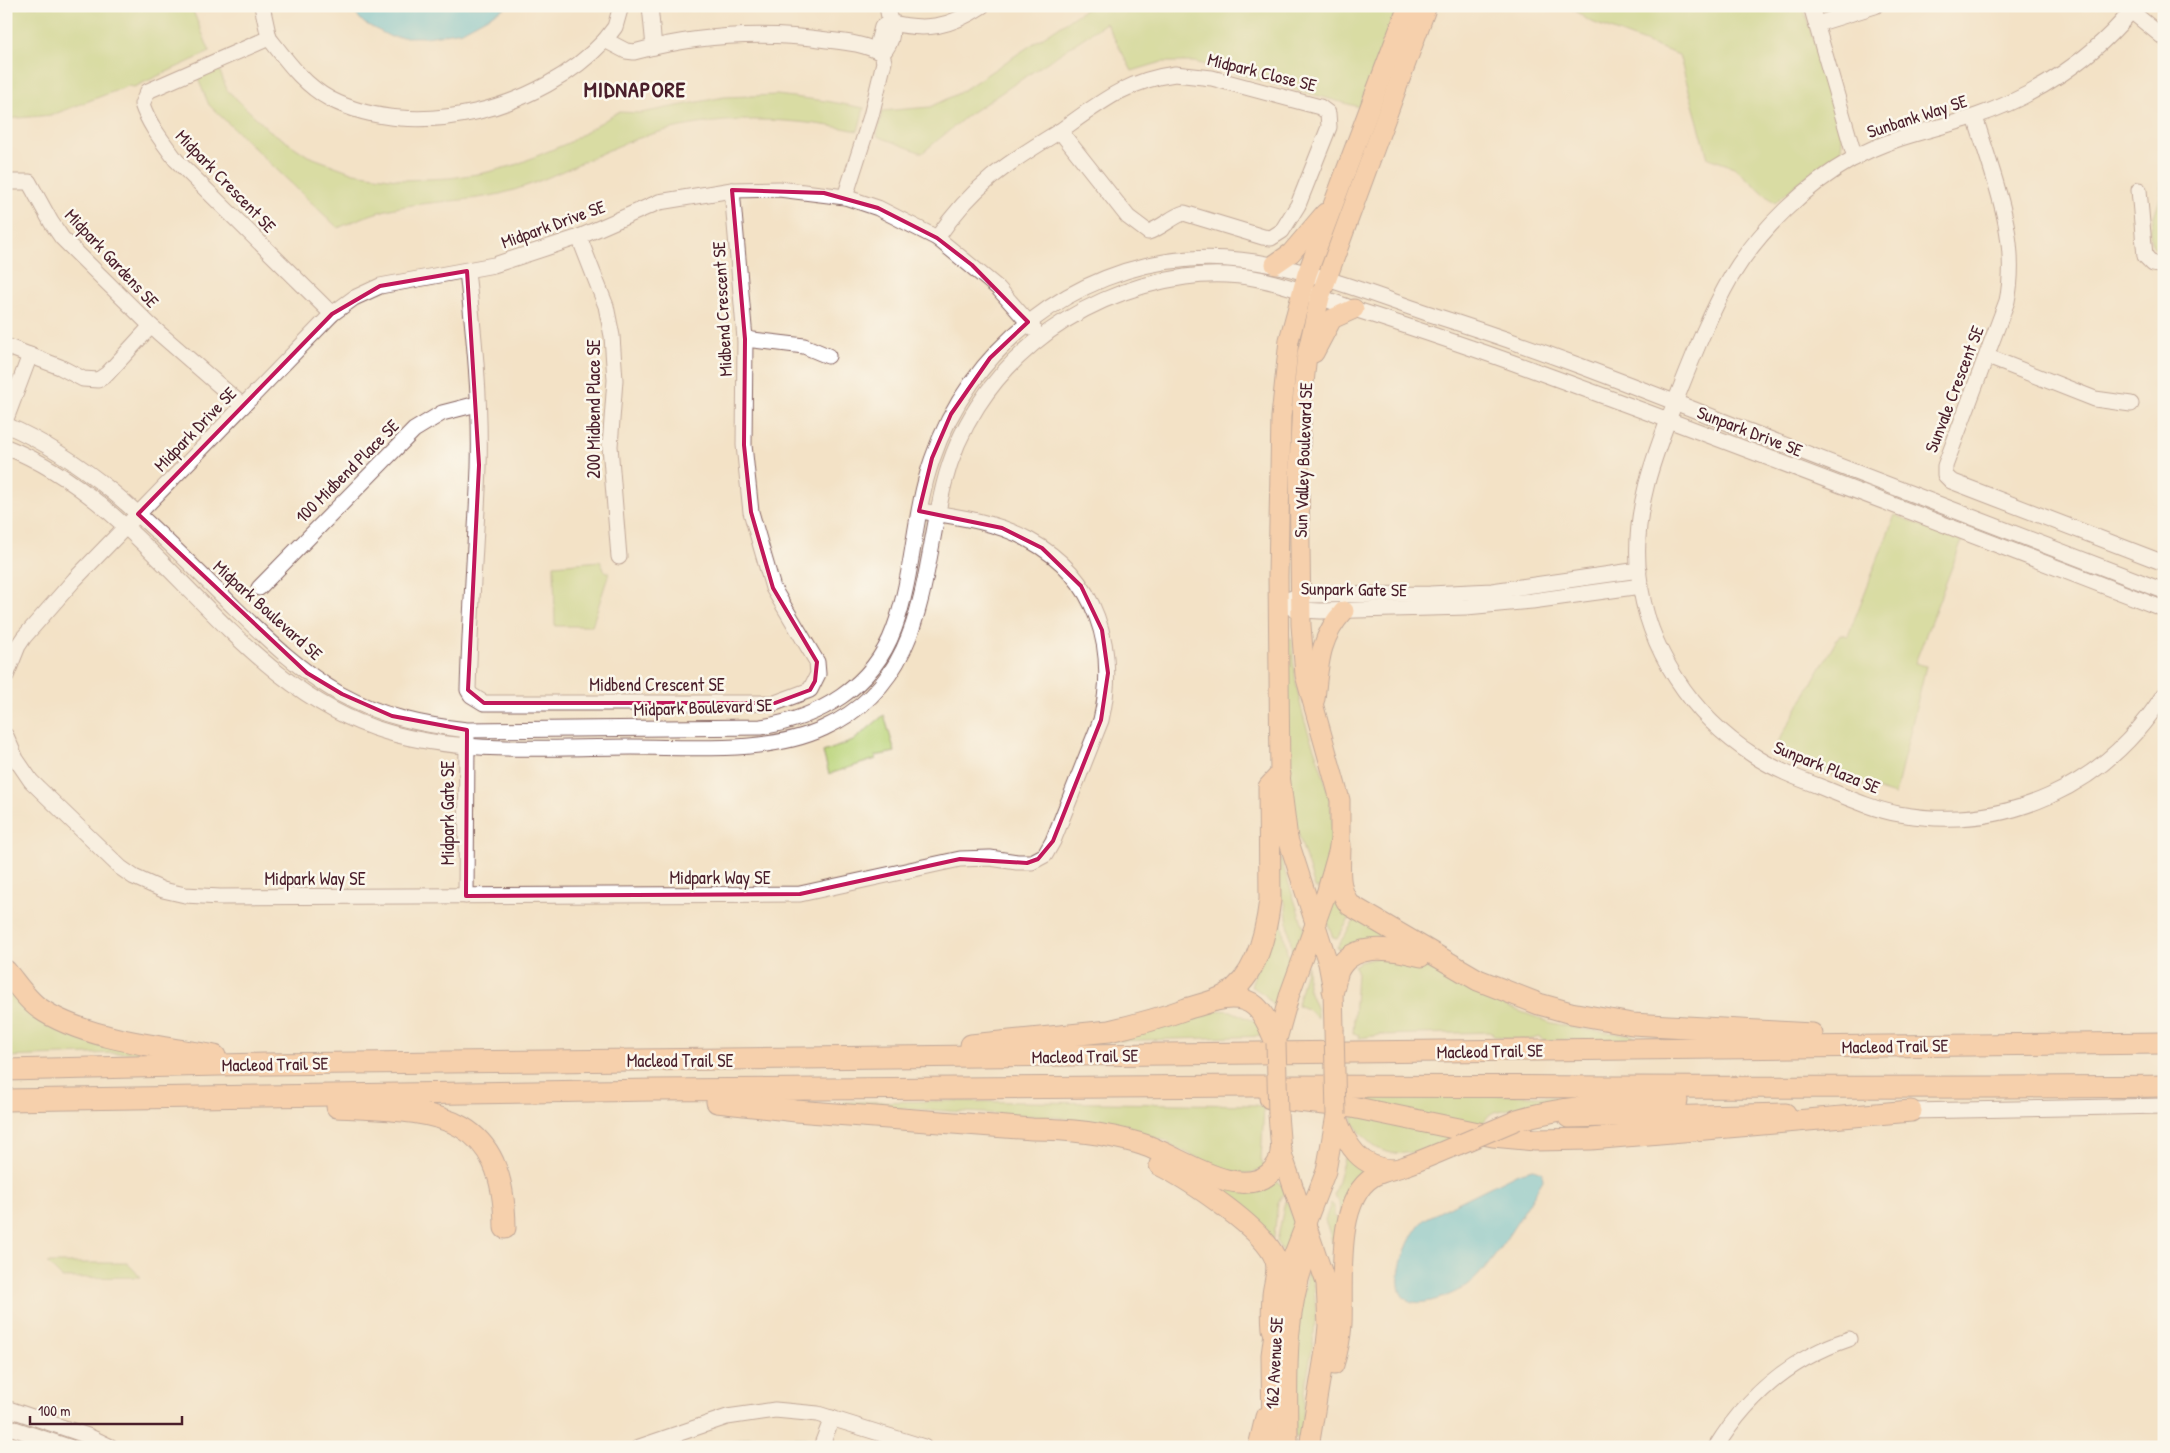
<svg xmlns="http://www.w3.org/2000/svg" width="2170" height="1453" font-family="'Patrick Hand',sans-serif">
<rect width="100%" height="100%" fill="#fbf7ec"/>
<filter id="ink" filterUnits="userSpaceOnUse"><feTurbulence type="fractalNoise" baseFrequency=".02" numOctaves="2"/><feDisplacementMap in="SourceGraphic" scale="10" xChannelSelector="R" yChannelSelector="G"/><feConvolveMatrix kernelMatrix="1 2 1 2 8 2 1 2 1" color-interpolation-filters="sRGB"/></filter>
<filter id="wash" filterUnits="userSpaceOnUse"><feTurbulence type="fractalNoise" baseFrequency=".0096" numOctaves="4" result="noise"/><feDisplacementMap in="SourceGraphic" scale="20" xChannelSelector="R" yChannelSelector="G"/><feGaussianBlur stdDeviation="1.12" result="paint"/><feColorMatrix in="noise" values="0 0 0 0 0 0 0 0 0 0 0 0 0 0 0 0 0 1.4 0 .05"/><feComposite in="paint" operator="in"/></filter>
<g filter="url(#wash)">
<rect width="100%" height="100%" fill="#f3e2c6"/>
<g fill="#bad479" stroke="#827a52">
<path d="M6 6H191L210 52 134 87 128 86 52 115 6 119Z"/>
<path d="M1090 6H1398L1359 107 1194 62H1162L1132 71 1106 23 968 115 922 153 877 136 882 111 930 107 959 93Z"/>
<path d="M1569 6H1803L1842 139 1841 151 1817 167 1775 203 1734 167 1708 158 1679 55 1589 21Z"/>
<path d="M219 69 227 90 269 130 308 156 354 173 404 180 450 178 484 173 515 165 568 143 618 112 641 113 724 97 777 95 826 101 864 108 858 131C780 115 698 114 623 144 582 161 543 183 500 194 465 202 429 201 395 208 375 212 356 220 338 228L209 105 198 79Z"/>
<path d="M2164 180V255C2132 240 2166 204 2161 182Z"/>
<path d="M1895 515 1962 541 1915 663 1926 666 1895 795 1831 775 1774 749 1840 634 1848 636Z"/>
<path d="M600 561 605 571 609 573 592 626H555L554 565Z"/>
<path d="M1286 639H1292C1293 667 1297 695 1305 722 1315 754 1329 783 1332 817 1333 842 1327 865 1320 888H1315L1295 823 1288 782Z"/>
<path d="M884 715 895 752 875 756 876 759 829 774 823 752 853 741Z"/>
<path d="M1280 857 1304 929 1295 952 1292 950 1291 944 1285 903 1281 898 1276 897Z"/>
<path d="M1331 898H1336L1351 916 1337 939 1333 938 1325 914Z"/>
<path d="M1278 903 1287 953 1294 961 1279 1006 1274 1007 1265 995 1251 986Z"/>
<path d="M1356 918 1384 931 1382 936 1359 940 1342 949 1337 947Z"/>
<path d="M1380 957 1415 962 1508 1007 1552 1023 1588 1030 1633 1035V1040H1543L1539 1037C1525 1043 1508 1039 1493 1035L1492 1032 1380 1035 1359 1038 1360 1035 1353 1034 1357 973 1354 966 1360 962Z"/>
<path d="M1307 965 1308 988 1317 1010V1018L1307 1009 1297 1005Z"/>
<path d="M6 983 143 1052 6 1057Z"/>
<path d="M1217 1010 1231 1011 1261 1024 1264 1036 1114 1041Z"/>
<path d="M1352 1091 1570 1097 1494 1112 1489 1115 1481 1125 1352 1103Z"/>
<path d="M947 1101 1255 1105 1264 1107 1261 1160 1265 1168C1236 1185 1198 1155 1171 1146L1167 1141 1107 1124 1053 1117 843 1105V1102Z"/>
<path d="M1353 1114 1456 1136C1433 1146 1402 1162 1377 1148 1368 1143 1360 1132 1353 1123Z"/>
<path d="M1349 1157 1363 1170 1364 1174 1340 1215 1339 1202 1334 1195 1344 1158Z"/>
<path d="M1188 1169 1257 1191 1277 1182 1282 1185 1285 1193 1278 1202 1274 1237 1273 1239Z"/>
<path d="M1285 1201 1288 1203 1297 1230 1287 1253H1283L1277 1242Z"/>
<path d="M1331 1203 1334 1206V1216L1339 1220 1338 1242 1333 1243 1325 1220Z"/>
<path d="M47 1263H127L141 1277 62 1278Z"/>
<path d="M1307 1274H1311C1321 1315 1312 1344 1306 1384 1303 1401 1304 1419 1300 1437H1295V1339Z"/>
<path d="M748 1437 806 1438 805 1447H716Z"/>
</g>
<g fill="#5ec6da" stroke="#547282">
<path d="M348 6H508L462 31 427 37H391L364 23Z"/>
<path d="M1533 1169 1542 1172 1543 1180C1528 1205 1490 1269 1468 1285 1455 1294 1413 1313 1402 1295 1391 1277 1410 1231 1425 1219L1518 1173Z"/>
</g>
</g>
<g filter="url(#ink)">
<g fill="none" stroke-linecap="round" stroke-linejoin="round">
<defs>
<g id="minor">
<path d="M262 6 269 38"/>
<path d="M650 6 654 47"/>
<path d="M887 6C890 27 898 36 882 54L878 42 882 27 889 22C926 32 950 27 982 6"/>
<path d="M1811 6 1855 158"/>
<path d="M2135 6C2096 57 2036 96 1976 116 1935 130 1893 136 1854 158 1806 185 1759 230 1731 277 1711 312 1696 349 1681 387 1657 448 1631 509 1639 576 1647 649 1692 716 1753 755 1774 769 1797 778 1821 787 1846 797 1872 809 1899 814 2006 833 2107 786 2164 694"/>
<path d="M2131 11 2164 38"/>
<path d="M1817 24 1875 6"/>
<path d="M605 40 615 27 621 6"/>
<path d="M1175 74 1212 78 1320 107 1328 113 1329 127 1298 205 1282 231 1271 238 1263 237 1184 213C1171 217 1162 228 1148 232L1128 217 1060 131C1098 104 1127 80 1175 74Z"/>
<path d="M1975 117C1993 177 2020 238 2007 301L1945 466V475L1951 481 2164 563"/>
<path d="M6 182H29L51 222 62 238 151 326 243 406"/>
<path d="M2139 190 2145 256 2153 264 2164 266"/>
<path d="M579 237 606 306 612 336 615 380 610 446 619 557"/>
<path d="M937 238C972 186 1007 163 1060 131"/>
<path d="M467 271C474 335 481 402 479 467 476 542 470 616 468 690L471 695 484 703H775L810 690 818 674 817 662 773 588 751 512 744 445 745 339 732 190"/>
<path d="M332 314 176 160C163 142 149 125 142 104L148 91 269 38C287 61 304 85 330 99 416 143 541 109 605 40L626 51 634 52C698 35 762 31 827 40 845 42 867 44 882 54L884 62 871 116 845 197"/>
<path d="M745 339 804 346 828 356"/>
<path d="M6 346 60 367 83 379 98 380 107 374 151 326"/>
<path d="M1988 357 2095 399 2131 404"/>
<path d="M6 419 30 355"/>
<path d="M6 425C99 465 164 539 235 608 268 640 300 671 340 694 380 716 422 725 467 730L761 727C819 718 873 687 894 629 914 575 913 514 932 460 969 349 1073 267 1190 259 1274 253 1355 289 1433 315 1541 349 1646 391 1751 432 1889 485 2026 538 2164 591"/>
<path d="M6 447C155 505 231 687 387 732 465 755 551 747 632 747 692 747 769 754 824 728 926 682 921 577 944 484 972 371 1072 293 1185 277 1248 268 1290 287 1348 307 1410 327 1471 347 1533 370 1744 447 1954 528 2164 609"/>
<path d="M259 588 414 430 442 413 477 404"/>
<path d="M1290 599 1301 595 1430 594 1492 591 1639 570"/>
<path d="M1279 604 1301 610 1321 611 1466 607 1532 601 1641 586"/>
<path d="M6 676 18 646 24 637 75 579 332 314 354 298 380 286 494 265 579 237 659 202 732 190 779 189 845 197 878 208 937 238 998 288 1034 329"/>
<path d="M6 736 16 759 31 781 121 868 134 877 163 890 185 895 220 897 800 894 960 859 990 858 1017 862H1032L1045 855 1053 841 1101 720C1118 648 1097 577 1029 540 999 523 961 517 927 512"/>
<path d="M466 896 467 738"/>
<path d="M1911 1111 2164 1106"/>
<path d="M6 1408 88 1436 111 1447"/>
<path d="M6 1426 69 1447"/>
<path d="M639 1447 727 1417 775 1410 818 1414 924 1447"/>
<path d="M821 1447 832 1418"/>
<path d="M1716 1447C1747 1396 1792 1358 1849 1339"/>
</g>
<g id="major">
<path d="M1275 264 1291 253 1325 213"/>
<path d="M1314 353 1332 319 1354 309"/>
<path d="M1315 699C1319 664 1319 638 1344 611"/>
<path d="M1334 1029 1333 990 1328 963 1288 839 1280 775 1278 576 1281 417 1289 340 1307 274 1408 6"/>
<path d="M1276 1043 1290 993 1326 894 1340 845V800L1305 675 1301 625 1299 468 1302 403 1307 354 1320 297 1427 6"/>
<path d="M1278 1114 1281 1151 1326 1283 1328 1326 1326 1345 1309 1447"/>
<path d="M1337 1118C1347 1146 1360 1168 1393 1169"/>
<path d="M1568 1118 1786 1113"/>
<path d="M1334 1365C1338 1352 1341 1338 1342 1324 1344 1285 1334 1201 1373 1177 1383 1171 1394 1170 1405 1166 1423 1160 1440 1152 1458 1145"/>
<path d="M1258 1447 1265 1417"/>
<path d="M1272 1447 1271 1355 1278 1303 1285 1277 1326 1171 1336 1115"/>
<path d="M1288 1447C1288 1381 1283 1315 1308 1252"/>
</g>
<g id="highway">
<path d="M1340 845C1340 865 1336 889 1350 905L1478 980 1539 1004 1571 1013 1632 1024 1812 1034"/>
<path d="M6 971C16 983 27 1000 39 1008 83 1039 163 1047 215 1056"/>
<path d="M1333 990C1335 984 1336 976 1338 971 1352 940 1396 949 1421 956"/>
<path d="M1216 1000C1254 991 1264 1012 1276 1043"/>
<path d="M971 1045 1109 1031C1135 1025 1161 1018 1186 1009 1199 1005 1214 1002 1226 995 1257 977 1266 933 1270 900L1269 787 1280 775"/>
<path d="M6 1070 265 1064 2164 1043"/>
<path d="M1270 1098 1352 1107 1493 1136 1535 1140 1591 1139 1911 1111"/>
<path d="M6 1100C422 1092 837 1087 1253 1086 1557 1086 1860 1089 2164 1086"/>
<path d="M717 1102 796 1111 1032 1129C1069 1129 1103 1133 1138 1143 1174 1152 1235 1202 1269 1174 1276 1168 1281 1159 1281 1151"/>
<path d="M337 1107C433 1112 504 1108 505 1228"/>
<path d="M1517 1120C1571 1104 1622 1104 1677 1101"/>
<path d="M1160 1165C1188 1179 1268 1231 1276 1261 1279 1272 1274 1284 1273 1295 1272 1307 1272 1318 1273 1329"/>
</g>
</defs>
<use href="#minor" stroke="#856361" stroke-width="17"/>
<use href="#major" stroke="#856361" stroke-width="21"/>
<use href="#highway" stroke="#856361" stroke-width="23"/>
<use href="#minor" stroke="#fff" stroke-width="15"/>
<use href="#major" stroke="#fbbb8c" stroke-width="19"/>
<use href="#highway" stroke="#fbbb8c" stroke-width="21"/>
<defs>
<g id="major-bridge">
<path d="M1334 1029 1336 1115"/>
<path d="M1276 1043 1278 1114"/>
<path d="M1458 1145 1517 1120"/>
</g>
</defs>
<use href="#major-bridge" stroke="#856361" stroke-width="21" stroke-linecap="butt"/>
<use href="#major-bridge" stroke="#fbbb8c" stroke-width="19"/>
</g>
</g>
<path d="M0 0H2170V1453H0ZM732 190 824 193 878 208 937 238 972 265 1028 322 990 358 951 414 932 458 919 511 1002 528 1042 548 1081 586 1102 630 1108 673 1101 720 1053 841 1038 859 1027 863 960 859 800 894 466 896 467 730 392 716 342 694 307 673 138 514 332 314 380 286 467 271 479 465 468 690 484 703H775L810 690 815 681 817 662 773 588 751 512 744 445 745 339Z" fill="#f3e2c6" fill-opacity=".55" fill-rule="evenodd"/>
<path fill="none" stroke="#c2185b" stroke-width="4" stroke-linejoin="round" d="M732 190 824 193 878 208 937 238 972 265 1028 322 990 358 951 414 932 458 919 511 1002 528 1042 548 1081 586 1102 630 1108 673 1101 720 1053 841 1038 859 1027 863 960 859 800 894 466 896 467 730 392 716 342 694 307 673 138 514 332 314 380 286 467 271 479 465 468 690 484 703H775L810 690 815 681 817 662 773 588 751 512 744 445 745 339Z"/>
<g text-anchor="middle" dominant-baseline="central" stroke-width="5" stroke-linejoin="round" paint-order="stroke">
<g font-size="18" fill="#4a1f2b" stroke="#fbf7ec">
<text transform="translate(1262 72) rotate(14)">Midpark Close SE</text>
<text transform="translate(1917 116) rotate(-18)">Sunbank Way SE</text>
<text transform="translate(226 181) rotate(46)">Midpark Crescent SE</text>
<text transform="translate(553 224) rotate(-20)">Midpark Drive SE</text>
<text transform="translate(112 258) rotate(47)">Midpark Gardens SE</text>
<text transform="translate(722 309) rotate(-93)">Midbend Crescent SE</text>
<text transform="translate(1954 389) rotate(-69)">Sunvale Crescent SE</text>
<text transform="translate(593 409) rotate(-90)">200 Midbend Place SE</text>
<text transform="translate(195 429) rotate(-46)">Midpark Drive SE</text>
<text transform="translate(1750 431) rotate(21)">Sunpark Drive SE</text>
<text transform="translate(1303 460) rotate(-88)">Sun Valley Boulevard SE</text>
<text transform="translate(347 471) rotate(-45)">100 Midbend Place SE</text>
<text transform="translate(1354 589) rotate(1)">Sunpark Gate SE</text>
<text transform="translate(268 610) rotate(42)">Midpark Boulevard SE</text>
<text x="657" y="684">Midbend Crescent SE</text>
<text transform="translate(703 707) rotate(-2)">Midpark Boulevard SE</text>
<text transform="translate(1827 767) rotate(22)">Sunpark Plaza SE</text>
<text transform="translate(447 813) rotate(-90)">Midpark Gate SE</text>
<text x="720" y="877">Midpark Way SE</text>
<text x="315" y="878">Midpark Way SE</text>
<text transform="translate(1895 1046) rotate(-1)">Macleod Trail SE</text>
<text transform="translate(1490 1051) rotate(-1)">Macleod Trail SE</text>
<text transform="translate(1085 1056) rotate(-1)">Macleod Trail SE</text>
<text x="680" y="1060">Macleod Trail SE</text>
<text transform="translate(275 1064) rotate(-1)">Macleod Trail SE</text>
<text transform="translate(1274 1363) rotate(-87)">162 Avenue SE</text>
</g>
<g font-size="22" font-weight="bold" letter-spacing="1" fill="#4a1f2b" stroke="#fbf7ec">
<text x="635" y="89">MIDNAPORE</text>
</g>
</g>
<rect width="2170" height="1453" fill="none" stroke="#fbf7ec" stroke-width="25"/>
<path d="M30 1416v8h152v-8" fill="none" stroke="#4a1f2b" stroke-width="2.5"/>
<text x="38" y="1416" font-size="15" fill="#4a1f2b" stroke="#fbf7ec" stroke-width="4" paint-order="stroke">100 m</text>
</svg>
